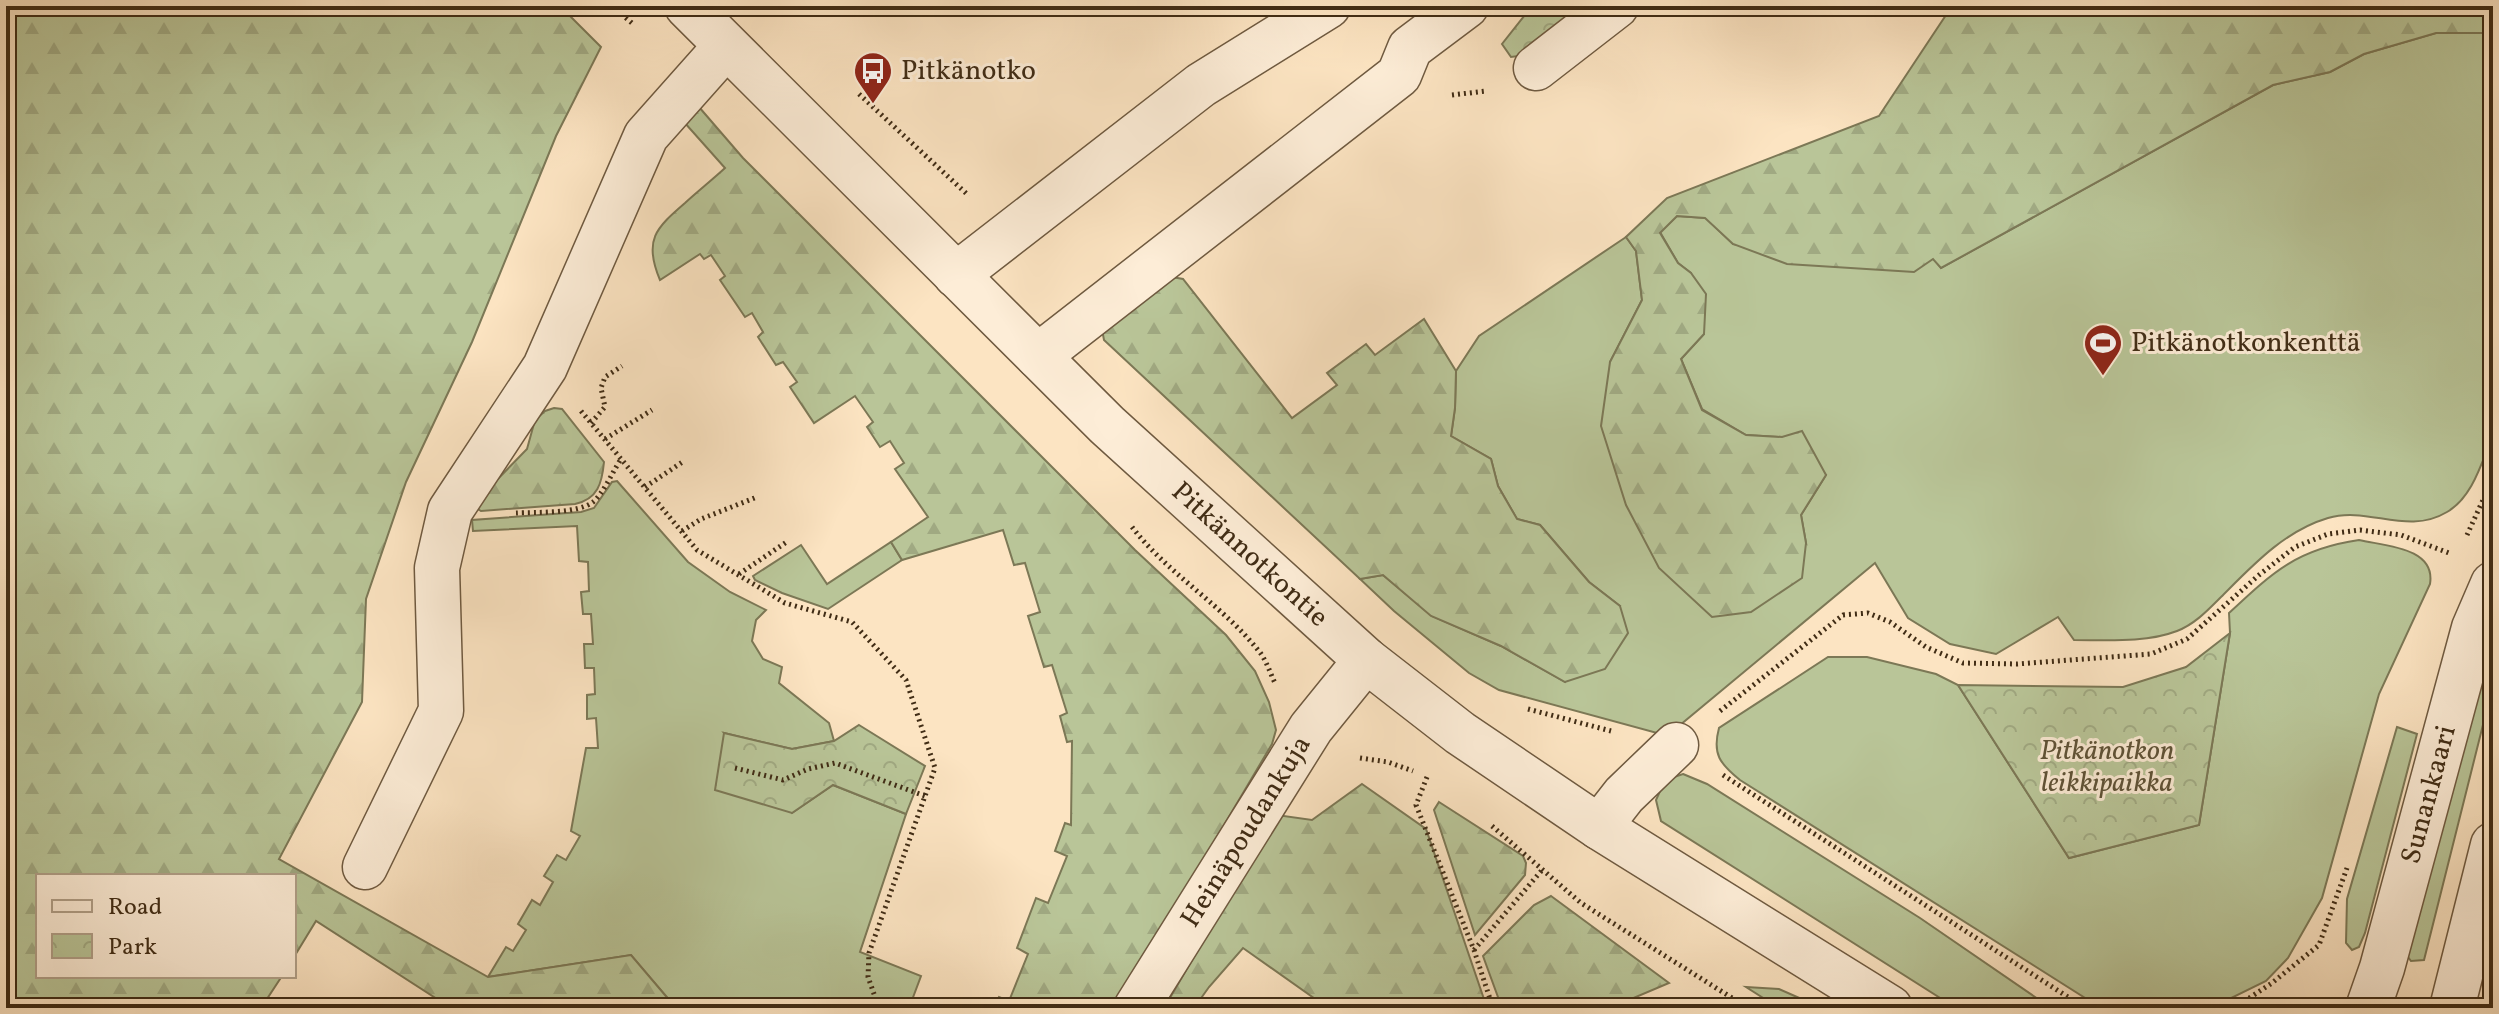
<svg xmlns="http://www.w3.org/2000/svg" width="2499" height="1014" font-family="Vollkorn,serif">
<defs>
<pattern id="forest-firs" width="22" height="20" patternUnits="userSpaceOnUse" patternTransform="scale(2)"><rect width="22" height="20" fill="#b9c598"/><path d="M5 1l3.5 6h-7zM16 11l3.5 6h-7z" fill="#a0a982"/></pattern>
<pattern id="park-crowns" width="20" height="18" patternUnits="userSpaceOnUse" patternTransform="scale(2)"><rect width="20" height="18" fill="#b9c598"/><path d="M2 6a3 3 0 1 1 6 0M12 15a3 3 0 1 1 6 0" fill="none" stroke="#a0a982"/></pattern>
</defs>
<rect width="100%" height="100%" fill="#fce4c2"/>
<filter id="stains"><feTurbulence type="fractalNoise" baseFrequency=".0025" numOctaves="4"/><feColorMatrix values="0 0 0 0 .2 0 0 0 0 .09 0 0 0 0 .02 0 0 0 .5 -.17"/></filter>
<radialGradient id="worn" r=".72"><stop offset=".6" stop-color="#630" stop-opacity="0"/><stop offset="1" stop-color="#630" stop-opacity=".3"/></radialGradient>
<g fill="#b9c598" stroke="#7c7856" stroke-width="2">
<path d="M2436 33H2493V435C2482 461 2473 497 2447 512 2407 536 2369 506 2328 518 2284 531 2252 566 2221 597 2208 610 2195 624 2177 631 2146 643 2107 640 2074 640L2058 617 1996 654 1950 644 1908 618 1875 563 1674 730 1657 733 1499 690 1469 673 1394 611 1360 579 1383 575 1432 616 1501 646 1565 682 1620 606 1589 582 1540 525 1517 519 1498 486 1491 459 1451 436 1455 408 1456 371 1479 336 1626 237 1636 251 1642 300 1610 362 1806 543 1801 515 1826 475 1782 437 1746 435 1702 409 1681 359 1704 334 1691 273 1678 263 1660 232 1677 216 1706 218 1733 244 1857 266 1914 271 1933 258 1941 268 2273 85 2330 72 2364 54Z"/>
<path d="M617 481 688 562 730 592 766 610 756 620 752 641 763 659 782 667 779 683 829 723 834 741 792 749 724 733 792 813 833 785 906 814 860 952 921 976 909 1008H676L631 955 488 977 506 947 513 951 526 930 518 924 532 900 540 905 553 882 544 876 557 855 566 860 580 836 571 831 586 748H598L596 718 587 719V695L595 694 594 668H585L584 644H593L591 614H583L581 592 589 591 588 562 579 561 577 526 473 531 472 520 581 512 594 508 612 482Z"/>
<path d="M2359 540C2384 546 2436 547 2430 584L2379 694 2322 898 2288 958 2266 981 2211 1008H2101L1740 780C1720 764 1712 754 1719 728L1828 657H1867L1936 674 1958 685 2069 858 2199 825 2230 633 2229 613C2273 572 2297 549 2359 540Z"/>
<path d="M891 542 902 560 828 609 782 593 755 580 753 576 801 545 827 584Z"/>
<path d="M2493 609V685L2424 960 2411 961 2405 953Z"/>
<path d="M2397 727 2417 734 2365 933 2359 947 2352 950 2346 943 2347 899Z"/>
<path d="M1683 774 1707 784 1920 918 2051 1008H1956L1661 821 1656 800 1665 780Z"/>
<path d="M1746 987 1779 989 1822 1008H1779Z"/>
</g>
<g fill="url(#forest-firs)" stroke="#7c7856" stroke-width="2">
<path d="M6 6H560L601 47 556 136 472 342 406 482 366 599 362 702 279 859 488 977 631 955 676 1008H451L316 921 294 957V876H38V976H282L261 1008H6Z"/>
<path d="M1952 6H2493V33H2436L2364 54 2330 72 2273 85 1941 268 1933 259 1914 272 1787 264 1733 244 1705 218 1677 216 1660 233 1678 263 1691 273 1706 294 1704 334 1681 359 1702 410 1746 435 1782 437 1802 431 1826 475 1801 515 1806 543 1802 578 1751 612 1712 617 1659 568 1626 505 1601 426 1610 362 1642 300 1636 251 1626 237 1667 198 1879 116Z"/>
<path d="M699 107 743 158 1135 550 1226 635 1255 671 1269 702 1276 730 1272 744 1116 1008H995L999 997 1009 1001 1028 954 1017 948 1036 898 1048 903 1067 856 1055 851 1065 823 1071 825 1072 741 1067 742 1060 716 1067 713 1052 665 1044 667 1028 616 1040 612 1025 563 1014 565 1003 530 902 560 891 542 928 517 895 469 904 463 890 441 880 447 867 427 873 422 855 396 814 423 790 387 797 382 783 362 776 365 758 337 763 332 752 313 745 317 720 280 725 276 711 255 704 259 700 254 660 280C643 240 656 228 685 203 698 191 712 180 725 168L684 122Z"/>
<path d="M1155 274 1183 279 1292 418 1337 385 1327 373 1366 344 1375 355 1424 319 1456 371 1455 408 1451 436 1491 459 1498 486 1517 519 1540 525 1589 582 1620 606 1628 633 1605 669 1565 682 1501 646 1431 616 1383 575 1360 579 1104 340 1101 324Z"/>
<path d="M554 408 562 409 604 462C602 483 598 499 575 504L481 511 476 508 490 487 527 449 535 420 545 411Z"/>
<path d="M1362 784 1426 829 1487 1008H1328L1243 948 1209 987 1194 1008H1164L1277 815 1312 820Z"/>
<path d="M1439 802 1523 856 1526 863 1525 875 1475 935 1434 810Z"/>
<path d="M1551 896 1669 983 1610 1008H1502L1483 956 1534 905Z"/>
</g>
<g fill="url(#park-crowns)" stroke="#7c7856" stroke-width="2">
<path d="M1532 6H1597L1534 54 1511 57 1502 44Z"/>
<path d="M2230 633 2199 825 2069 858 1958 685 2123 687 2186 667Z"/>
<path d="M859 725 925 766 906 814 833 785 792 813 715 790 724 733 792 749 834 741Z"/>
</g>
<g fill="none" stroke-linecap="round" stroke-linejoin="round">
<defs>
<g id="minor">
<path id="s1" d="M687 6 1107 425 1366 660 1460 733 1599 827 1890 1008"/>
<path d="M1536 68 1616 6"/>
<path d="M956 275 1201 85 1328 6"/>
<path d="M1038 356 1399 75 1410 48 1466 6"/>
<path d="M1599 827 1624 795 1676 745"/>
<path d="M365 867 441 711 437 568 450 511 545 367 646 136 726 46"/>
<path id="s2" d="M1136 1008 1311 728 1366 660"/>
<path id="s3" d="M2368 1008 2382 968 2474 628 2493 584"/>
<path d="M2452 1008 2493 845"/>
</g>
</defs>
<use href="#minor" stroke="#6f5a40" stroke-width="47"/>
<g stroke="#402c15" stroke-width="5" stroke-dasharray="2 4" stroke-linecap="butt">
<path d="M612 6 633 24"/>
<path d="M859 94 969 196"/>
<path d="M1452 95 1486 91"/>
<path d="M581 411 697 550 785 603 852 622 906 680 935 768 869 953 868 977 879 1008"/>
<path d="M591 423 605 407 601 388 605 377 622 366"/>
<path d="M605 439 652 410"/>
<path d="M645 487 684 461"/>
<path d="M516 513C536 512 577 514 593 502 603 494 613 471 621 459"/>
<path d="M1132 527C1168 574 1221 604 1258 650 1266 659 1270 673 1275 683"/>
<path d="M682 531 701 519 757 497"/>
<path d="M2467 535 2493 478"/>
<path d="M739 574 788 541"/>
<path d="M1528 709 1611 731"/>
<path d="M1720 711 1843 615 1868 613 1890 622 1926 647 1963 663 2017 664 2151 654 2187 639 2259 575 2295 547 2328 534 2360 530 2401 535 2449 553"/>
<path d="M1360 758 1388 762 1413 771"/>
<path d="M735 768 783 780 808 769 835 763 925 796"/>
<path d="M1723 775 2085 1008"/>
<path d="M1427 777 1416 805 1474 950 1493 1008"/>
<path d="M1492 826 1581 903 1748 1008"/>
<path d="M1474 950 1542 870"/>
<path d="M6 993 11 1008"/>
<path d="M2234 1008 2272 983 2319 945 2347 868"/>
</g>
<use href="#minor" stroke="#fdedd7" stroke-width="44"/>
</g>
<defs>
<symbol id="bus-pin" viewBox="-11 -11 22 30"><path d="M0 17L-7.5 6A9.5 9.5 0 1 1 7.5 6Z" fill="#8f2418" stroke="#fdedd7"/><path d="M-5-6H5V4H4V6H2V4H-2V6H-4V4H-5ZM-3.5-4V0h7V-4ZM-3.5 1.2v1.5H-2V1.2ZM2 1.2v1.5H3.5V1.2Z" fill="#fff"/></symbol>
<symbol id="stadium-pin" viewBox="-11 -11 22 30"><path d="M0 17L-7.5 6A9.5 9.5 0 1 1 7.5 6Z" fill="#8f2418" stroke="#fdedd7"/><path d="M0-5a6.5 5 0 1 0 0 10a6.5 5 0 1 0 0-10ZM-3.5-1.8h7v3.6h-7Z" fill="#fff"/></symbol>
</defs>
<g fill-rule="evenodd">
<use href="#bus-pin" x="851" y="49" width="44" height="60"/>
<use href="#stadium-pin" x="2081" y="321" width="44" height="60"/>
</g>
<g text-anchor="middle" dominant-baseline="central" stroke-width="6" stroke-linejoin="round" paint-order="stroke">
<g font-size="28" fill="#402c15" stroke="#fdedd7" text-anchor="start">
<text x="901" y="71">Pitkänotko</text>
<text x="2131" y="343">Pitkänotkonkenttä</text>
</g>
<g font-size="28" fill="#402c15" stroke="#fdedd7">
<text stroke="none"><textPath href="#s1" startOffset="786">Pitkännotkontie</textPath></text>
<text stroke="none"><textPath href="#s3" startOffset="222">Sunankaari</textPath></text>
<text stroke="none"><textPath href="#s2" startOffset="208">Heinäpoudankuja</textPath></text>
</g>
<g font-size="28" font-style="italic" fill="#5e5236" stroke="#fdedd7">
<text x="2107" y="751">Pitkänotkon<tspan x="2107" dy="32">leikkipaikka</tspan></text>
</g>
</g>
<rect width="2499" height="1014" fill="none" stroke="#fce4c2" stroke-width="32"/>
<rect x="8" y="8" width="2483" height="998" fill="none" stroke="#402c15" stroke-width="4"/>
<rect x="16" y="16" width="2467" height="982" fill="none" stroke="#402c15" stroke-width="2"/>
<rect x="36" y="874" width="260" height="104" fill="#fdedd7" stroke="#b1a089" stroke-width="2"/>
<rect x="52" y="900" width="40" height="12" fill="#fdedd7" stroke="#b1a089" stroke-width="2"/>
<text x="108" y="914" font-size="24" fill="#402c15">Road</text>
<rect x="52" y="934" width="40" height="24" fill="url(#park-crowns)" stroke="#b1a089" stroke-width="2"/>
<text x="108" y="954" font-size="24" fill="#402c15">Park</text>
<rect width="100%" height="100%" filter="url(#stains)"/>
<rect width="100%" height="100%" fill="url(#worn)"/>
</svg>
